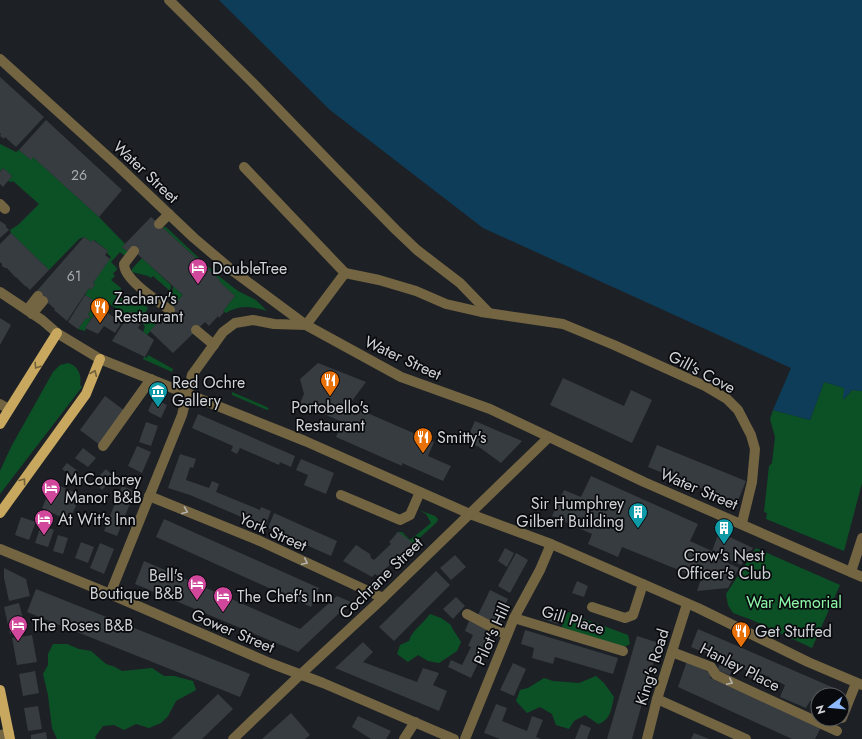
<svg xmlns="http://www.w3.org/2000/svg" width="862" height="739" font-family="Jost,sans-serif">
<rect width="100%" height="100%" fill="#1d2126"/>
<g fill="#0c5126">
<path d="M0 144 16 152 19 150 30 159 33 157 99 217 125 244 122 247 128 252 125 256 120 252 111 262 116 267 117 270 113 273 115 276 111 280 121 288C119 302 132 310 143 304L148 308 144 315 156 325 147 335 143 332 145 327 142 322 143 320 131 312 127 315 103 300 85 328H86L85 331 78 329 86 318 88 319 90 316 88 314 96 302 85 295 89 288 91 290 95 284 93 283 111 257 107 253 108 251 94 240 91 242 84 237 79 239 49 270 11 233 10 230 18 225 39 204 13 181 11 182 8 181 12 176 3 168 0 171Z"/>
<path d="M162 227H165L167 228 216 274 238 291 256 300 267 311C253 306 238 305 226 313L223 311 235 296 219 281 220 280Z"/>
<path d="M142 258 171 285 170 291 153 276 151 278 148 276 132 272V269Z"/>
<path d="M173 286 183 295 172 308 171 307Z"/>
<path d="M148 355 173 369 172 372 143 359 144 357 147 358Z"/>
<path d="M68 363C78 365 82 376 80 385L82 387 0 494V471L11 447 53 372 60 365Z"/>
<path d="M824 382 845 388 844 399 852 390 862 391V483L844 551 766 519 767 513 764 512 769 466 772 463 775 437 770 419 773 410 810 420Z"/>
<path d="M232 392 267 407 269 409 267 410 232 395Z"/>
<path d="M419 510 435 516 438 519 437 522 413 544 398 532 397 533 396 532H402L410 540 431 523 426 514Z"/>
<path d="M756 548 840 585 812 648 752 620 733 613 728 605 726 594Z"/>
<path d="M570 612 579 617 628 635 630 644 624 647 562 628 564 615Z"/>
<path d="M430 614 441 618 451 625 452 628 461 642 457 651 439 663 428 661 418 655 408 662 397 654 400 645 409 641C413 629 422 625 430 614Z"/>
<path d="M53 644H67L79 649 91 651 106 664 115 667 122 671 152 668 164 676H174L193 681 196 690 176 701 168 716 161 723 149 728 136 724 124 730 114 725 103 726 95 737 96 739H57L52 728 48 695 43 674 48 665V654Z"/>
<path d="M596 676 604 683 614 697C611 709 611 720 598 724L585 715 574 721 569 729 556 725 552 714 540 707 527 713 516 701 520 690 528 688 544 678 553 681 579 683Z"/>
</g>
<path fill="#0e3d59" d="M219 0H862V391L852 390 843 400 844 388 824 382 810 420 773 410 791 368 483 228 330 110Z"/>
<g fill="#373c41">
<path d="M0 77 44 117 16 147 5 137 4 139 0 136 1 134 0 133Z"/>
<path d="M46 120 122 190 99 217 33 157 31 160 19 150Z"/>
<path d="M3 168 12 176 3 187 0 184V172Z"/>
<path d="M151 217 220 280 219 281 235 296 223 311 224 312 219 318 218 316 209 326 205 322 173 353 150 331 183 295 134 251 128 252 122 247Z"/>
<path d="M0 221 6 225V227L9 230 0 238Z"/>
<path d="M11 233 49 270 30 290 26 286H25L16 277H15L7 268H5L2 266V264L0 262V244Z"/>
<path d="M84 237 91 242 93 240 108 251 105 255 110 259 93 283 95 284 91 290 89 288 67 321 54 310 55 309 48 303 47 304 35 293Z"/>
<path d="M85 295 96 302 88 314 90 316 88 319 86 318 78 329 68 322Z"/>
<path d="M99 308 122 322 115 333 104 326 98 334 85 328Z"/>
<path d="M131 311 143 320 138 328 154 340 145 357 112 341Z"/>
<path d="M0 318 11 325 0 345Z"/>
<path d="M318 363 366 382 349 405 434 442 428 456 451 466 443 481 402 463V466L336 437 342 422 300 403 304 394 300 379Z"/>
<path d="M563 378 624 406 631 390 652 400 632 443 550 405Z"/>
<path d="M105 396 125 411 100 445 80 430Z"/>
<path d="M155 399 167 405 161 418 149 412 150 411H148L152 402H154Z"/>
<path d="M198 414 295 456 291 467 280 462 279 465 240 448 237 454 231 451 233 446 192 428Z"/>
<path d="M475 421 522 441 501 463 479 447 466 441Z"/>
<path d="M146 422 158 426 151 446 139 442Z"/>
<path d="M657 445 746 481 737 503 648 467Z"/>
<path d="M137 446 151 452 142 473 128 466Z"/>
<path d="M83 448 96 458 88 467 75 458Z"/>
<path d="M180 454 196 459 193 468 190 467 186 480 209 488 212 481 219 484 216 492 260 510 261 507 271 511 265 527 190 495 168 488Z"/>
<path d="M301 459 334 473 326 494 304 485 308 475 296 470Z"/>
<path d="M67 463 78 471 73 477 62 469Z"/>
<path d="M106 469 114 477 102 490 94 481Z"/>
<path d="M591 476 698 524 690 541 712 551 719 532 753 548 741 565 716 554 715 557 739 568 728 588 697 591 701 579 622 547 618 557 588 544 592 534 552 516 564 490 581 497Z"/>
<path d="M53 483 81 495 69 521 42 508Z"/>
<path d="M122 486 135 491 117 536 104 531Z"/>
<path d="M274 513 337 541 331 556 268 528Z"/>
<path d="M21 517 36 522 29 540 15 535Z"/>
<path d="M164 519 319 588 311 607 156 537Z"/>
<path d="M41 525 54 530 48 547 35 543Z"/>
<path d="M398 532 413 543 378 576 375 574 372 577 343 561 356 545 370 554 371 558 374 560 391 544 389 542Z"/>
<path d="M58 535 68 538 63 554 53 551Z"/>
<path d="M81 542 94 547 88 563 75 558Z"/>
<path d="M100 543 114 549 104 574 90 568Z"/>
<path d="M505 548 514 553 507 567 498 561Z"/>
<path d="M516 553 528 560 510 593 498 586Z"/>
<path d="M455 555 466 567 451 580 440 568Z"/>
<path d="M144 561 300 629 337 596 351 602 298 652 135 584Z"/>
<path d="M4 568 26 579 30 596 9 601 4 578Z"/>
<path d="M436 571 450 585 394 641 379 627Z"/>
<path d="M577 581 588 586 584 597 572 593Z"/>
<path d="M36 589 250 674 240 697 27 612Z"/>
<path d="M490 590 508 599 496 624 478 615Z"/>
<path d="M456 597 465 606 453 619 443 609Z"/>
<path d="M19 603 26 630 10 634 4 607Z"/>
<path d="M547 606 562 610 558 624 543 619Z"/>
<path d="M469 621 493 632 471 678 448 667 451 660 462 665 471 647 468 646 473 635 465 631Z"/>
<path d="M698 629 841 691 839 695H818V705L810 701 806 708 780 697 785 685 775 680 772 686 767 684 770 677 761 674 758 681 746 676 748 671 734 665 730 675 717 670 722 660 691 647Z"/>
<path d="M525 630 618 658 613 674 555 657 553 664 532 658 534 648 521 644Z"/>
<path d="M32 635 37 662 17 665 12 638Z"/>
<path d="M637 636 659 643 632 739H607Z"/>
<path d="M363 642 373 652 363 662 417 682 423 668 439 673 433 685 447 691 439 711 335 668Z"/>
<path d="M687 661 712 674 710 678 821 727 815 739H792L678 687Z"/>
<path d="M513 663 526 669 514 696 500 690Z"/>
<path d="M35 671 39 693 23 696 19 674Z"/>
<path d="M218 694 233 709 202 739H171Z"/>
<path d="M496 704 507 708 502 721 527 731 532 716 543 720 536 737 541 739H500L484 733Z"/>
<path d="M38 706 42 729 28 731 24 708Z"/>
<path d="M291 713 310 735 305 739H262Z"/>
<path d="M358 716 391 731 386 739H371L352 727Z"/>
<path d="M581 724 591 728 587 739H575Z"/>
<path d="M46 732 47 739H31V735Z"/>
<path d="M694 733 709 739H691Z"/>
</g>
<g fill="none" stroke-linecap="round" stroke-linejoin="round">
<path stroke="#383c40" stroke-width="10" stroke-dasharray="10 5" stroke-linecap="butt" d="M170 310 196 330"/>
<g stroke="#736442" stroke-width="10">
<path d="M169 0 252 82 338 171 396 230 417 250 460 283 489 313"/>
<path d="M0 59 117 165 194 238 233 271 306 325 401 377 490 409 644 482 862 577"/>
<path d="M244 167 345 273"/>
<path d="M0 204 5 209"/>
<path d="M159 224 169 214"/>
<path d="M134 251 124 264C124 280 158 301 170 310"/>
<path d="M0 292 42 320 57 333 100 359 305 441 470 514 551 544 698 608 808 662 862 685"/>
<path d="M27 310 38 296"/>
<path d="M32 314 43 301"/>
<path d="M306 325 345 273 379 280 416 291 446 304 481 312 563 324 614 345 705 386 727 399 738 410 751 435 755 449 752 482 742 523"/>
<path d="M196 330 214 345"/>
<path d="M0 404 9 409"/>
<path d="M103 446 151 379"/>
<path d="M341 495 400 520 410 515 420 492"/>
<path d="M149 496 260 541 383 598"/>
<path d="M0 549 110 594 270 663 323 683 454 739"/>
<path d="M851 572 862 538"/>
<path d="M110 594 182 415 192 375 223 332 235 323 253 320 274 324 306 325"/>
<path d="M592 607 625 618 633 615 643 584"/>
<path d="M467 614 507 635"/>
<path d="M514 618 623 651"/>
<path d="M672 652 711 667 716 675 837 731"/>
<path d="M657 699 746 739"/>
<path d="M842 718 856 683"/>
<path d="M0 735 9 733"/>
<path d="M233 739 300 675 383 598 549 437"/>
<path d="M404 739 415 722"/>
<path d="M465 739 514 618 540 570 551 544"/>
<path d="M647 739 657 699 687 604"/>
</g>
<g stroke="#c8a75f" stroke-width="10">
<path d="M0 424 57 333"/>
<path d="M0 513 86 394 100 359"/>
<path d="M0 690 10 739"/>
</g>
</g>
<defs><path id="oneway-chevron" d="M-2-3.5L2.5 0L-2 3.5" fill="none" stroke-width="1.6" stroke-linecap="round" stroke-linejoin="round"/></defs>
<g stroke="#72603a">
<use href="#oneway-chevron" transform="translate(37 366) rotate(123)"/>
<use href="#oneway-chevron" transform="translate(94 373) rotate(-67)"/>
<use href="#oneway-chevron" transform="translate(23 481) rotate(-53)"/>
</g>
<g stroke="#b4b2aa">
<use href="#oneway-chevron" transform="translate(185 511) rotate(22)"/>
<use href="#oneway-chevron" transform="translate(305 562) rotate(25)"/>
<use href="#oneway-chevron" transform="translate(730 682) rotate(25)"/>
</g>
<defs>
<symbol id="hotel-pin" viewBox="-11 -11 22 30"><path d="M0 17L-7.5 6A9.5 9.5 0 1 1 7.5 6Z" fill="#d1479c" stroke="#090a0d"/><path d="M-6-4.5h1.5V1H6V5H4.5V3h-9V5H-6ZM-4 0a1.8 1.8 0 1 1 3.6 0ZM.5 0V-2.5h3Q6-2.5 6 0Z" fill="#fff"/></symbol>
<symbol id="restaurant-pin" viewBox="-11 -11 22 30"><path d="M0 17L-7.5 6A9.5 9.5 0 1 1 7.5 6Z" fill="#e8710a" stroke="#090a0d"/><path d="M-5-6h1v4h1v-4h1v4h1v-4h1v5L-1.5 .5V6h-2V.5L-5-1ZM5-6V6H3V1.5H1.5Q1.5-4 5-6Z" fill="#fff"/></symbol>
<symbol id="museum-pin" viewBox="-11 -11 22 30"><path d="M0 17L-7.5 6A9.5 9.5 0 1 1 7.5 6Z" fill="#0f9aa8" stroke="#090a0d"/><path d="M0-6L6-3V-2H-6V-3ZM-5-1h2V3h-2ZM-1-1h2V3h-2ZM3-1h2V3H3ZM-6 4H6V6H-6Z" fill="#fff"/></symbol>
<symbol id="building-pin" viewBox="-11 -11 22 30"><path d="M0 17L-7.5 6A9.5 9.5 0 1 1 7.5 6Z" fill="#0f9aa8" stroke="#090a0d"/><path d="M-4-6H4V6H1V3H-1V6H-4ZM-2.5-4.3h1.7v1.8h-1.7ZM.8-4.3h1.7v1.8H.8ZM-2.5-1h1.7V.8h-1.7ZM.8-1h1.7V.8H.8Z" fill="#fff"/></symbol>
</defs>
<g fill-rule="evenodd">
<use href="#hotel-pin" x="187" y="257" width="22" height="30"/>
<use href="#restaurant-pin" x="89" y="296" width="22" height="30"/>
<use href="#restaurant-pin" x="319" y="369" width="22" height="30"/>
<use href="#museum-pin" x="147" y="380" width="22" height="30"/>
<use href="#restaurant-pin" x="412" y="426" width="22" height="30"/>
<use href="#hotel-pin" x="40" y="477" width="22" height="30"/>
<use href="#building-pin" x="627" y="501" width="22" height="30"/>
<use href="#hotel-pin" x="33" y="508" width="22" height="30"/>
<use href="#building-pin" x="713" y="517" width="22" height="30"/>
<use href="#hotel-pin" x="186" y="573" width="22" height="30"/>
<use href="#hotel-pin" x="212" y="585" width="22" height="30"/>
<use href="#hotel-pin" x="7" y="614" width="22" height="30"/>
<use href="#restaurant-pin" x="730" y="620" width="22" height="30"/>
</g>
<g text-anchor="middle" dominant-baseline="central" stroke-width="3.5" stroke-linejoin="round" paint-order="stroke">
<g font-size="14" fill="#aaadb1">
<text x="79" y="175">26</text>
<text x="74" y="276">61</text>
</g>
<g font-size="16" fill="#d0d3d6" stroke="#090a0d">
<text transform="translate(146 172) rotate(43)">Water Street</text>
<text transform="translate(403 358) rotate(25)">Water Street</text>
<text transform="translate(702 372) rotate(28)">Gill's Cove</text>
<text transform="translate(699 489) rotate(23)">Water Street</text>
<text transform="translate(273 532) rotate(24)">York Street</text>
<text transform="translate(381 578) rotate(-44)">Cochrane Street</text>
<text transform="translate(573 620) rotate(17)">Gill Place</text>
<text transform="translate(233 631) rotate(23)">Gower Street</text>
<text transform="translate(492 634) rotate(-66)">Pilot's Hill</text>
<text transform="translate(652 667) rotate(-73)">King's Road</text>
<text transform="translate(740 667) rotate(27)">Hanley Place</text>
</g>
<g font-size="16" fill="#d0d3d6" stroke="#090a0d" text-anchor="start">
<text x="212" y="268">DoubleTree</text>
<text x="114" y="298">Zachary's<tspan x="114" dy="18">Restaurant</tspan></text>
<text x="172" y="382">Red Ochre<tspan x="172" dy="18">Gallery</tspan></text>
<text x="330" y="407" text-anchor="middle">Portobello's<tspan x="330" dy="18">Restaurant</tspan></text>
<text x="437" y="437">Smitty's</text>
<text x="65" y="479">MrCoubrey<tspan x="65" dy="18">Manor B&amp;B</tspan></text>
<text x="624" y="503" text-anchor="end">Sir Humphrey<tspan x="624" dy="18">Gilbert Building</tspan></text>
<text x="58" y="519">At Wit's Inn</text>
<text x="724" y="555" text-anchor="middle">Crow's Nest<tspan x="724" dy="18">Officer's Club</tspan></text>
<text x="183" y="575" text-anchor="end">Bell's<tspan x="183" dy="18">Boutique B&amp;B</tspan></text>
<text x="237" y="596">The Chef's Inn</text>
<text x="32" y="625">The Roses B&amp;B</text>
<text x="755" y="631">Get Stuffed</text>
</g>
<g font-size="16" fill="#8df6a7" stroke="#090a0d">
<text x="794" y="602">War Memorial</text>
</g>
</g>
<g transform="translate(830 707) rotate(254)"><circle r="19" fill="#090a0d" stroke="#595a5d"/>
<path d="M0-3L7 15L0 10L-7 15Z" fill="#8eb9fc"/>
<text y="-6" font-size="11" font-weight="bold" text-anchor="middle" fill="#d0d3d6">N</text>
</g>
</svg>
